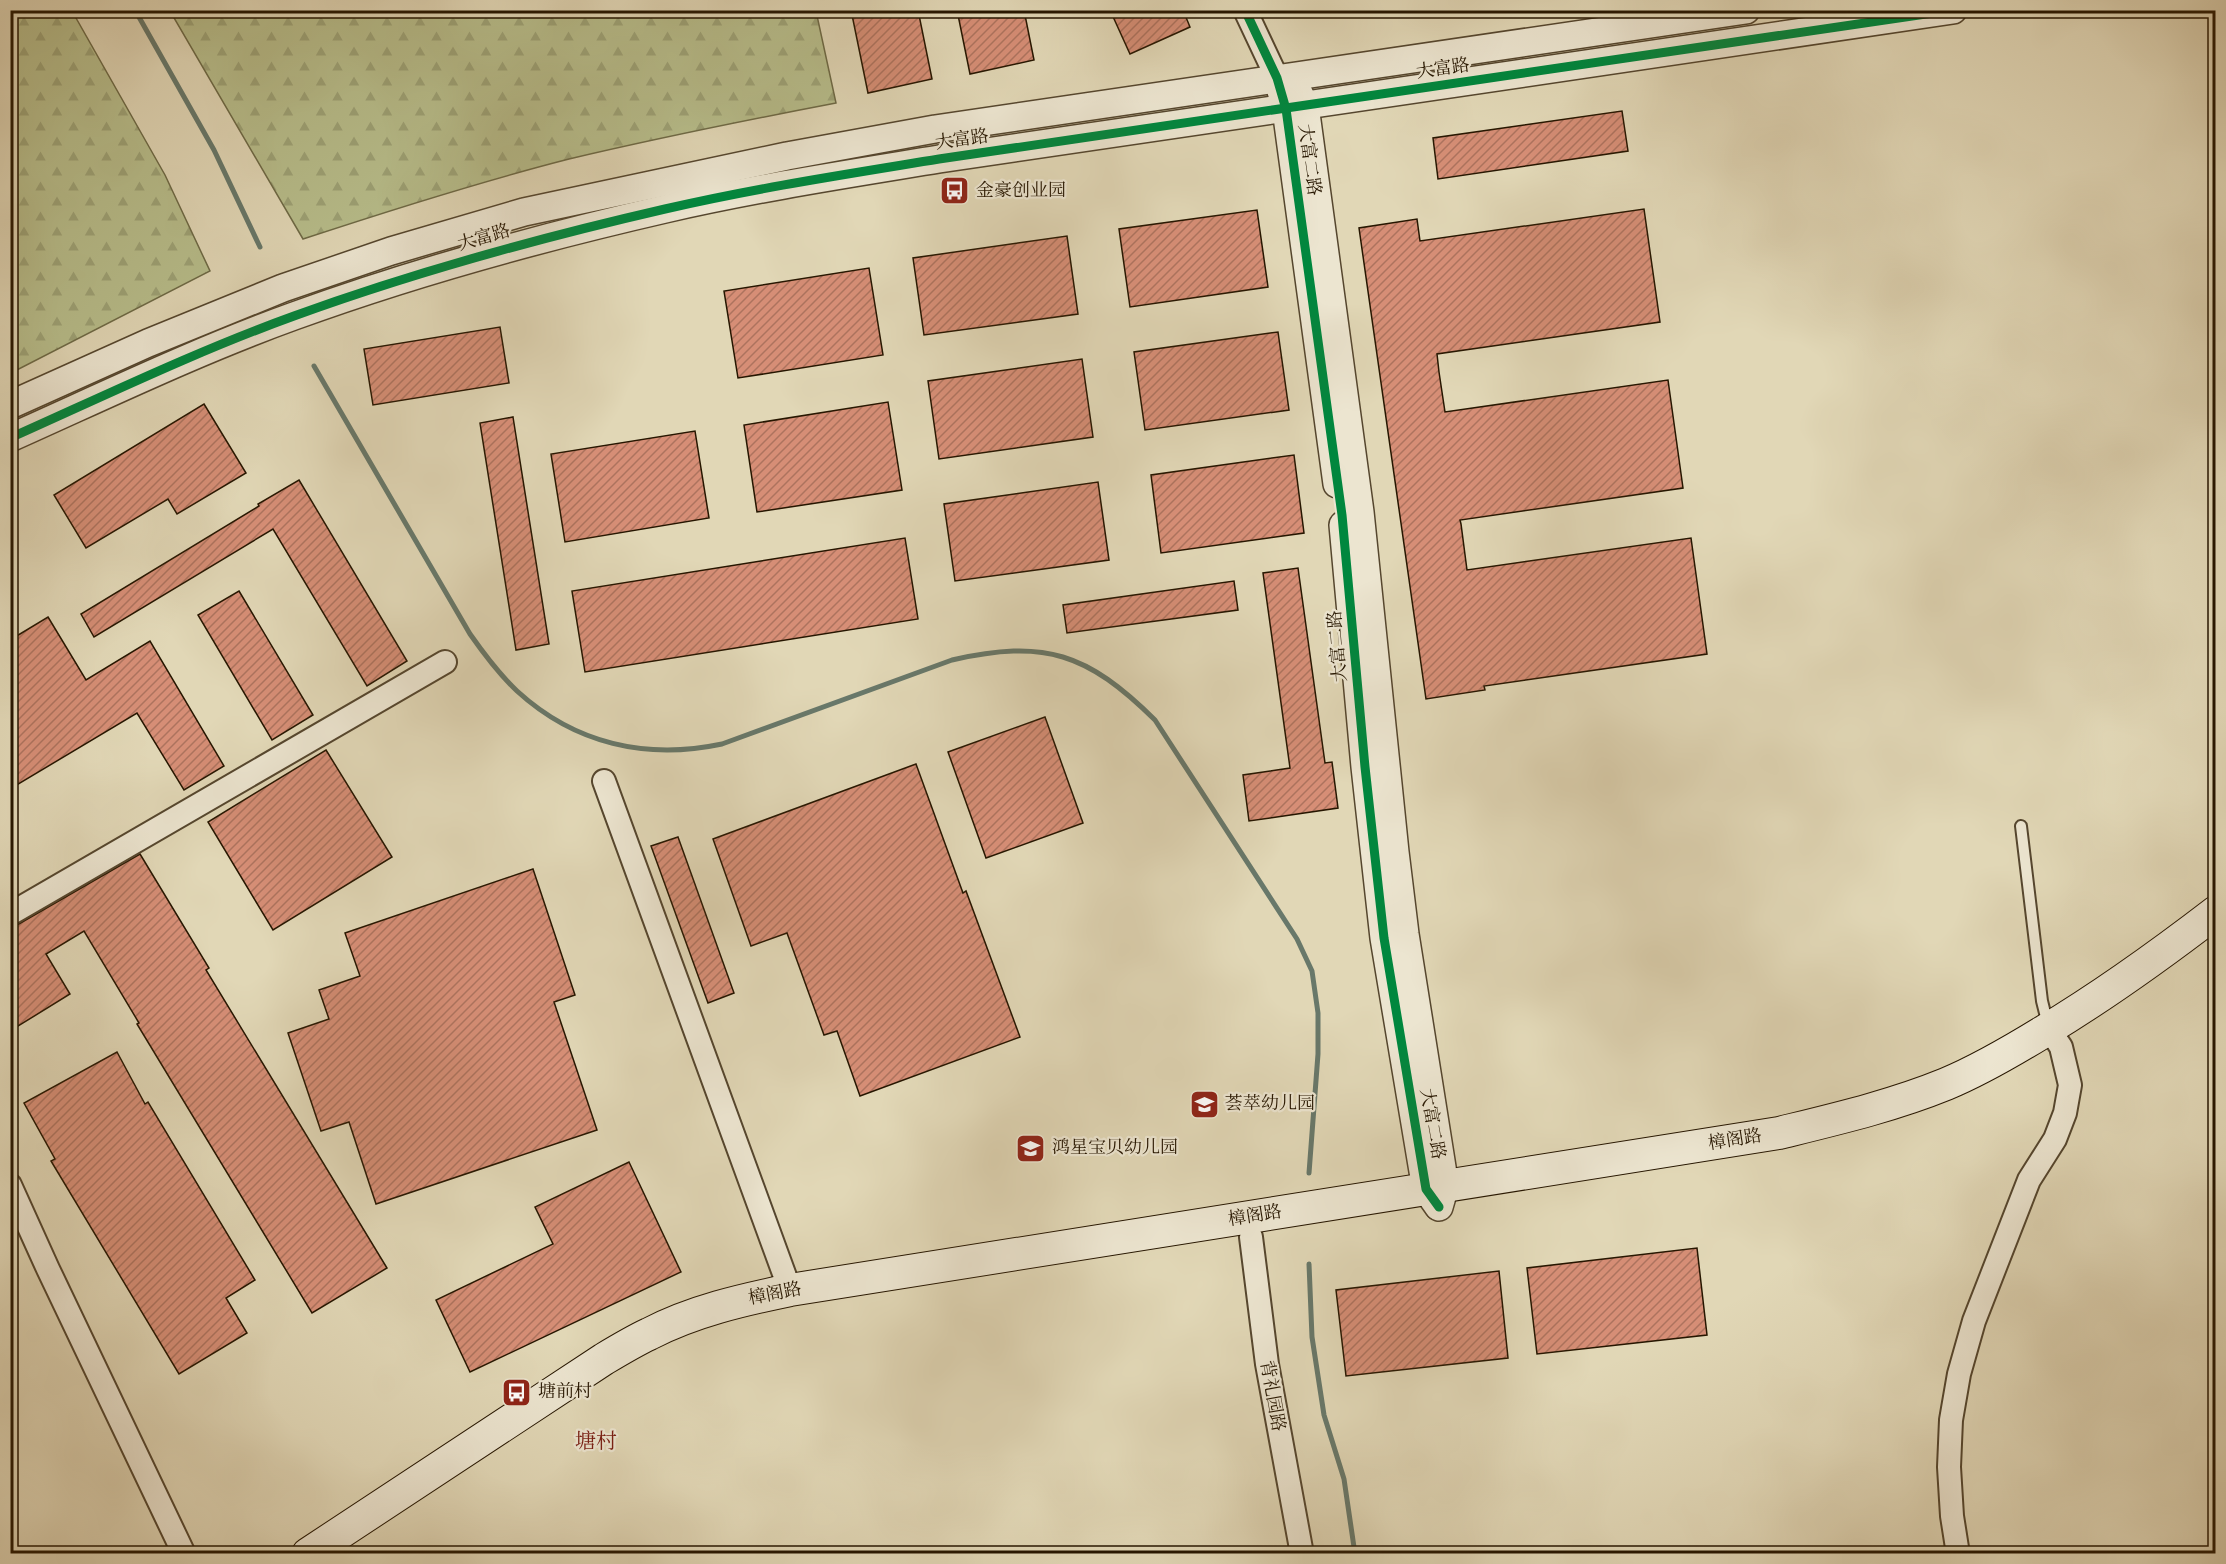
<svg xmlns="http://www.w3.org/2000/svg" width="2226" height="1564" font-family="'IM FELL DW Pica','Noto Serif SC',serif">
<defs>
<pattern id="forest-firs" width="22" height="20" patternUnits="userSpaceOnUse" patternTransform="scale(1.5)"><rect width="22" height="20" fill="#b7bd8b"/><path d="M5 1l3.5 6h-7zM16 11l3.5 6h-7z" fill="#9da276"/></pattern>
<pattern id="building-hatch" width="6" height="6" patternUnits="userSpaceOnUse" patternTransform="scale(1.5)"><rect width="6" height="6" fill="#d68e76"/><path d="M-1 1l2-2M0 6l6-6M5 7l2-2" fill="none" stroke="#ad735e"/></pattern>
</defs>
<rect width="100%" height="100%" fill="#e1d7b6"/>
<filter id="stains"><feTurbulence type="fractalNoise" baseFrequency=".00333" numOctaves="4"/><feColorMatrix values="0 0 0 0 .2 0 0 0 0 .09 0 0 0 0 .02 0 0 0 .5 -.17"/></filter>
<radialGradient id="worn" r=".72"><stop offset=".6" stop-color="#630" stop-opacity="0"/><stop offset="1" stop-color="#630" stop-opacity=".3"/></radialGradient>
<g fill="url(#forest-firs)" stroke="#6e6a46" stroke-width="1.5">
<path d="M11 10 72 11 165 175 210 271 11 373Z"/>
<path d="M170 11H816L836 103C747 120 658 138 569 159 479 182 391 210 303 239Z"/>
</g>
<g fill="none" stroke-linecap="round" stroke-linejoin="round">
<g stroke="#68786a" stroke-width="5">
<path d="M135 10 214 150 260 247"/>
<path d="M314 366 470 634C484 654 499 674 517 691 575 744 646 760 722 744L952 660C1045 639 1087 653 1155 720L1297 939 1312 971 1318 1013V1054L1309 1173"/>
<path d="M1309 1264 1312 1337 1324 1415 1344 1479 1355 1554"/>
</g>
</g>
<g fill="url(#building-hatch)" stroke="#261600" stroke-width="1.5">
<path d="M851 10H918L932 79 868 93Z"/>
<path d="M957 10H1024L1034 60 970 74Z"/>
<path d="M1110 10H1183L1190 27 1130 54Z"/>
<path d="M1622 111 1628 151 1438 179 1433 138Z"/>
<path d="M1644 209 1660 322 1437 354 1439 372 1445 412 1668 380 1683 488 1460 520 1461 524 1467 570 1691 538 1707 654 1484 686 1485 690 1426 699 1359 228 1417 219 1420 241Z"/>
<path d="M1257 210 1268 287 1130 307 1119 229Z"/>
<path d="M1067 236 1078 314 924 335 913 258Z"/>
<path d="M869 268 883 355 738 378 724 291Z"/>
<path d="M500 327 509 383 373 405 364 349Z"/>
<path d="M1278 332 1289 410 1145 430 1134 352Z"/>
<path d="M1082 359 1093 437 939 459 928 381Z"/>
<path d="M888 402 902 490 757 512 744 425Z"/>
<path d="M204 404 246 473 177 514 168 499 86 548 54 495Z"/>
<path d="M513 417 549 644 516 650 480 423Z"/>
<path d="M695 431 709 518 565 542 551 454Z"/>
<path d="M1294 455 1304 533 1161 553 1151 475Z"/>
<path d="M299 480 407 661 367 686 273 529 94 637 81 614 259 506 258 504Z"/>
<path d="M1098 482 1109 560 955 581 944 504Z"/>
<path d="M905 538 918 619 585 672 572 591Z"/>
<path d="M1298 568 1325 763 1332 762 1338 808 1249 821 1243 775 1290 768 1263 573Z"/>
<path d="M1234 581 1238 610 1067 633 1063 605Z"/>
<path d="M239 591 313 715 272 740 198 615Z"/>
<path d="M48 617 86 680 150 641 224 766 184 790 137 713 10 789V640Z"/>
<path d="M1045 717 1083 823 986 858 948 752Z"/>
<path d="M326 750 392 857 273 930 208 822Z"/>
<path d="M916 764 963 893 966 891 1020 1037 860 1096 837 1031 824 1035 787 933 751 946 713 839Z"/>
<path d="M678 837 734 993 708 1003 651 846Z"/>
<path d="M140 854 209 968 206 970 387 1268 312 1313 137 1024 139 1023 84 931 46 954 70 994 10 1031V929Z"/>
<path d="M533 869 575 995 554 1002 597 1130 376 1204 349 1122 321 1131 288 1033 329 1019 319 990 360 976 345 933Z"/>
<path d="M117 1052 145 1104 148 1102 255 1280 226 1298 247 1333 179 1374 51 1161 55 1159 24 1103Z"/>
<path d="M629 1162 681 1272 470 1372 436 1300 553 1244 535 1207Z"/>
<path d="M1697 1248 1707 1335 1537 1354 1527 1268Z"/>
<path d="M1499 1271 1508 1358 1346 1376 1336 1290Z"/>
</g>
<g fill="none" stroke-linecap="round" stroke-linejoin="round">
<defs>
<path id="service" d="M2021 826 2042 1001 2048 1025"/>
<g id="minor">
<path d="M1245 10 1277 78"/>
<path d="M604 781 790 1290"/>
<path d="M10 914 445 662"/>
<path d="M10 1185 48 1269 184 1554"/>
<path d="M1251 1237 1267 1364 1302 1554"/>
<path d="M1958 1554 1952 1516 1949 1467 1951 1420 1959 1374 1974 1321 2029 1180 2055 1139 2065 1113 2070 1085 2061 1047 2049 1029"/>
</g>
<g id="tertiary">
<path d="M1297 89 1305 106 1360 512 1395 852 1405 934 1445 1186 1439 1207"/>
<path d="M1281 91 1286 109 1337 484"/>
<path d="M10 405 148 343 283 288 391 251 524 212 787 156 935 129 1746 10"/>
<path d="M10 438C104 396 197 351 294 316 415 272 539 238 665 209 756 188 848 174 939 159L1953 10"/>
<path d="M1343 525 1365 767 1384 938 1426 1189 1438 1206"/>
</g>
<path id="secondary" d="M308 1554 604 1359C619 1350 634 1341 649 1334 693 1311 742 1300 790 1290L1779 1133C1836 1119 1892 1106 1946 1084 1980 1070 2012 1051 2043 1032 2103 996 2160 955 2216 912"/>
</defs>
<use href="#service" stroke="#55462e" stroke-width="14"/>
<use href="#minor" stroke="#55462e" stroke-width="26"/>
<use href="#tertiary" stroke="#55462e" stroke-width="30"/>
<use href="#secondary" stroke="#261600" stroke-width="34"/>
<use href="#service" stroke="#ece5d0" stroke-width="10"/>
<use href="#minor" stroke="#ece5d0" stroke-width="22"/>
<use href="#tertiary" stroke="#ece5d0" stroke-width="27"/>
<use href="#secondary" stroke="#ece5d0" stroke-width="32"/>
<defs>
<g id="cycleway">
<path d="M1245 10 1277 78 1286 109 1342 515 1365 767 1384 938 1426 1189 1439 1207"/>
<path d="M10 438C104 396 197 351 294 316 415 272 539 238 665 209 756 188 848 174 939 159L1953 10"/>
</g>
</defs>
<use href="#cycleway" stroke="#ece5d0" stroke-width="13"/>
<use href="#cycleway" stroke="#00873e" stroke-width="9"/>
</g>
<defs>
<symbol id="bus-square" viewBox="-11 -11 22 22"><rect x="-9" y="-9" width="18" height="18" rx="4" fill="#8f2418" stroke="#ece5d0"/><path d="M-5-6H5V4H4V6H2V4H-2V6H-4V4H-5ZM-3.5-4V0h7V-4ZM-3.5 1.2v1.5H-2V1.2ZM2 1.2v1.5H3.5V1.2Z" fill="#fff"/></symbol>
<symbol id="school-square" viewBox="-11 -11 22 22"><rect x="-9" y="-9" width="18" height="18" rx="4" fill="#8f2418" stroke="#ece5d0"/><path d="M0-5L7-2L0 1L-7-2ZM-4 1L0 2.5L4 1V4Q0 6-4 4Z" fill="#fff"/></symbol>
</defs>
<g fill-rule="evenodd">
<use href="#bus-square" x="938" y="174" width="33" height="33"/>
<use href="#school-square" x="1188" y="1088" width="33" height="33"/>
<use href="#school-square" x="1014" y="1132" width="33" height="33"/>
<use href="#bus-square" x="500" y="1376" width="33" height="33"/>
</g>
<g text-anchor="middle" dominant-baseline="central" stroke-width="4.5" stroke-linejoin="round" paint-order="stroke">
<g font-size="18" fill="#261600" stroke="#ece5d0">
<text transform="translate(1443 69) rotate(-8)">大富路</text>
<text transform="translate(962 140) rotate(-8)">大富路</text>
<text transform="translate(1309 160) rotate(82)">大富二路</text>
<text transform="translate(484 238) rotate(-16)">大富路</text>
<text transform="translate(1338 646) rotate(-95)">大富二路</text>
<text transform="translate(1432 1124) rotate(80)">大富二路</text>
<text transform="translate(1735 1140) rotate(-9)">樟阁路</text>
<text transform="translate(1255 1216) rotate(-9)">樟阁路</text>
<text transform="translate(775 1294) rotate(-11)">樟阁路</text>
<text transform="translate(1272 1396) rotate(80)">背礼园路</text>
</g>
<g font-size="18" fill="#261600" stroke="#ece5d0" text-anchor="start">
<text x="976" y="191">金豪创业园</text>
<text x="1225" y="1104">荟萃幼儿园</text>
<text x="1052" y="1148">鸿星宝贝幼儿园</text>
<text x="538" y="1392">塘前村</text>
</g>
<g font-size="21" fill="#7a1f14" stroke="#ece5d0">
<text x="596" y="1442">塘村</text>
</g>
</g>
<rect width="2226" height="1564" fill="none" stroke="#e1d7b6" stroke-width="36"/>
<rect x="12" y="12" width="2202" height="1540" fill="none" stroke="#261600" stroke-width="3"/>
<rect x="18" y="18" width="2190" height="1528" fill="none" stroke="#261600" stroke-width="1.5"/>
<rect width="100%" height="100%" filter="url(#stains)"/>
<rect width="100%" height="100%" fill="url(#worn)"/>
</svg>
